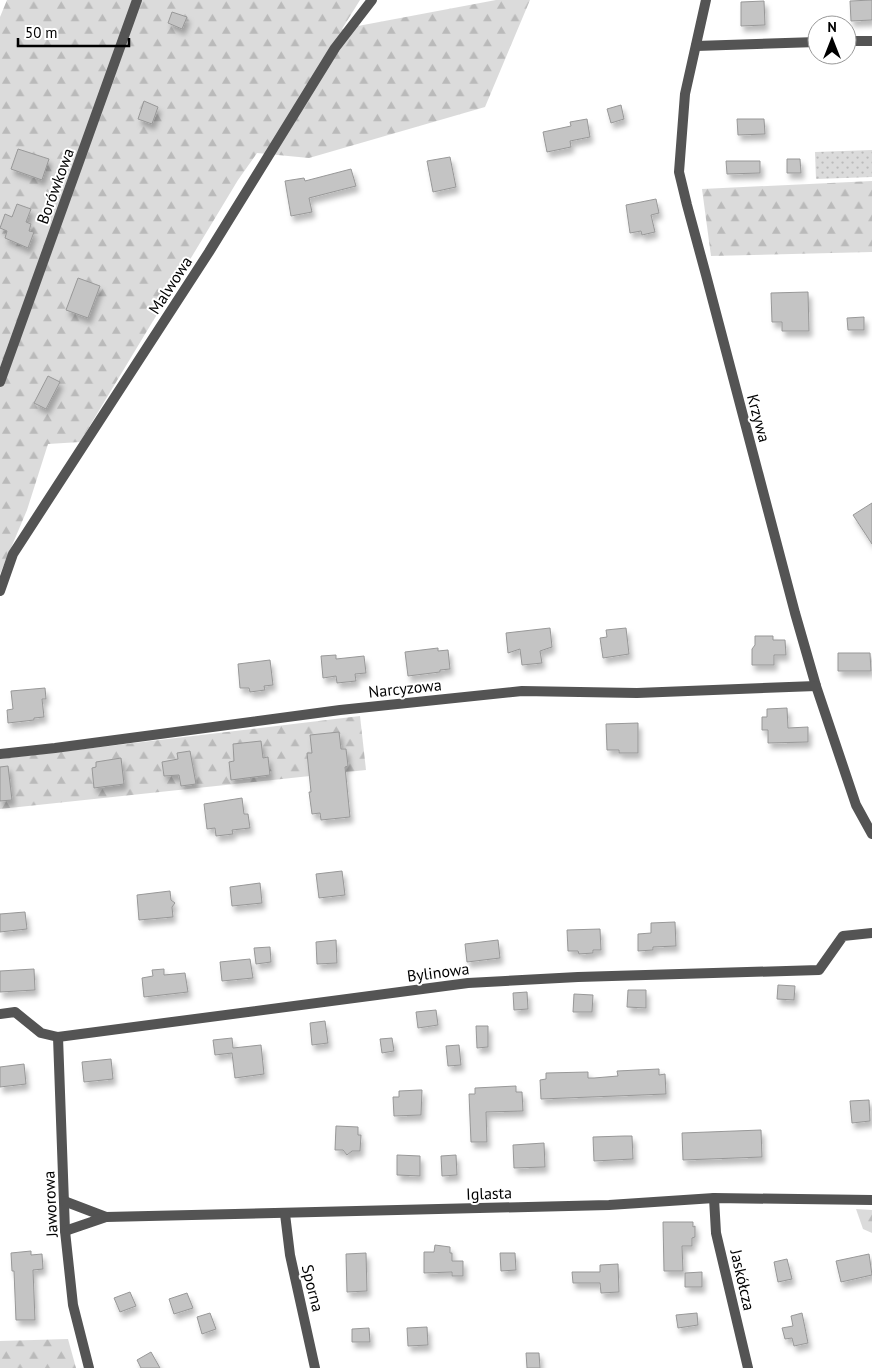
<svg xmlns="http://www.w3.org/2000/svg" width="872" height="1368" font-family="'PT Sans',sans-serif">
<defs>
<pattern id="grass-dots" width="8" height="8" patternUnits="userSpaceOnUse" patternTransform="scale(1.25)"><rect width="8" height="8" fill="#dbdbdb"/><path d="M2 2h.1M6 6h.1" fill="none" stroke="#bababa" stroke-width="1.8" stroke-linecap="round"/></pattern>
<pattern id="forest-firs" width="22" height="20" patternUnits="userSpaceOnUse" patternTransform="scale(1.25)"><rect width="22" height="20" fill="#dbdbdb"/><path d="M5 1l3.5 6h-7zM16 11l3.5 6h-7z" fill="#bababa"/></pattern>
<filter id="shadow"><feDropShadow dx="3" dy="5.5" stdDeviation="2.5" flood-color="#0004"/></filter>
</defs>
<rect width="100%" height="100%" fill="#fff"/>
<path fill="url(#grass-dots)" d="M872 150V177L816 179 815 152Z"/>
<g fill="url(#forest-firs)">
<path d="M7 0H360L342 29 496 0H530L485 107 309 158 257 153 238 180 80 442 48 444 27 510 0 574V17Z"/>
<path d="M872 181V252L711 256 702 189Z"/>
<path d="M360 716 366 770 0 809V759Z"/>
<path d="M856 1209 872 1210V1233L863 1229Z"/>
<path d="M68 1339 76 1368H0V1341Z"/>
</g>
<g fill="#c4c4c4" stroke="#989898" filter="url(#shadow)">
<path d="M872 0V20L851 21 850 1Z"/>
<path d="M764 1 765 25 741 26V2Z"/>
<path d="M172 12 187 17 182 29 168 23Z"/>
<path d="M144 101 158 107 152 124 138 119Z"/>
<path d="M621 105 624 119 611 123 607 109Z"/>
<path d="M587 119 590 137 570 141 571 147 547 152 543 132 571 126 570 122Z"/>
<path d="M737 119H764L765 134 738 135Z"/>
<path d="M18 149 49 159 42 180 11 169Z"/>
<path d="M450 157 456 187 433 192 427 161Z"/>
<path d="M787 159H800L801 173H787Z"/>
<path d="M726 161H760V173L727 174Z"/>
<path d="M351 169 356 186 309 198 312 212 291 216 285 181 304 178 305 181Z"/>
<path d="M656 199 659 213 651 215 655 232 642 235 641 231 630 233 626 205Z"/>
<path d="M17 204 31 209 26 222 31 224 29 231 34 232 28 248 5 238 7 231 0 228 5 214 12 217Z"/>
<path d="M78 278 100 286 88 318 66 310Z"/>
<path d="M808 292 809 331H782V322H772L771 293Z"/>
<path d="M864 317V330H848L847 318Z"/>
<path d="M48 376 60 382 46 409 34 403Z"/>
<path d="M872 503V544L853 515Z"/>
<path d="M550 628 552 647 540 651 542 663 522 665 520 649 508 653 506 633Z"/>
<path d="M626 628 629 654 603 658 600 638 607 637 606 630Z"/>
<path d="M755 636H773V640H785L786 655H774V665H752V649L755 645Z"/>
<path d="M438 648V651L448 650 450 669 440 670V672L408 676 405 652Z"/>
<path d="M838 653H870L871 671H838Z"/>
<path d="M336 655V659L364 656 366 673 355 674 356 681 337 683 336 676 323 678 321 656Z"/>
<path d="M270 660 273 685 264 686 265 690 250 692 249 688H240L238 664Z"/>
<path d="M45 688 46 699H42L44 717 34 718V720L8 723 7 710 13 709 11 691Z"/>
<path d="M787 708 788 728 808 727V742L768 743V730H762V717H767V709Z"/>
<path d="M638 723V753H619V750H607L606 724Z"/>
<path d="M339 732 341 749H346L348 766 345 767 350 817 321 820 320 813 312 814 309 792H311L307 753H312L310 735Z"/>
<path d="M261 741 263 758 268 757 270 775 231 780 229 762 234 761 233 744Z"/>
<path d="M190 751 196 784 181 786 179 775 164 776 162 762 178 759 177 753Z"/>
<path d="M121 758 124 784 94 788 92 768 96 767V762Z"/>
<path d="M8 766 12 800 0 801V767Z"/>
<path d="M242 798 244 814H248L250 828 232 830 233 834 216 836 215 828 207 829 204 804Z"/>
<path d="M342 871 345 895 319 898 316 874Z"/>
<path d="M260 883 262 903 232 906 230 887Z"/>
<path d="M170 891 171 900 175 903 172 907 173 917 139 920 137 895Z"/>
<path d="M25 912 27 929 0 932V914Z"/>
<path d="M675 922 676 946 653 947V950L638 951V934L651 933V923Z"/>
<path d="M600 929 601 950H593V953L579 954 578 951H568L567 930Z"/>
<path d="M336 940 337 963 317 964 316 942Z"/>
<path d="M498 940 500 958 467 962 465 944Z"/>
<path d="M270 947 271 962 256 964 254 948Z"/>
<path d="M250 959 253 978 222 981 220 962Z"/>
<path d="M34 969 35 990 0 992V971Z"/>
<path d="M164 969V975L185 973 188 992 144 997 142 978 153 976 152 970Z"/>
<path d="M778 985 795 986 794 1000 777 999Z"/>
<path d="M628 990H646V1008L627 1007Z"/>
<path d="M527 992 528 1009 514 1010 513 993Z"/>
<path d="M574 994 593 995 592 1012H573Z"/>
<path d="M436 1010 438 1025 418 1028 416 1012Z"/>
<path d="M325 1021 328 1043 312 1045 310 1023Z"/>
<path d="M476 1026H488V1047L477 1048Z"/>
<path d="M232 1038 233 1048 261 1045 264 1074 235 1078 232 1053 215 1055 213 1040Z"/>
<path d="M392 1038 394 1051 382 1053 380 1039Z"/>
<path d="M459 1045 461 1065 448 1066 446 1046Z"/>
<path d="M111 1059 113 1079 84 1082 82 1062Z"/>
<path d="M24 1064 26 1084 0 1087V1067Z"/>
<path d="M659 1069V1075L665 1074 666 1094 541 1099 540 1080 546 1079V1073L588 1072V1078H594L618 1076 617 1071Z"/>
<path d="M516 1086V1092H522L523 1111 486 1112 487 1142H471L469 1094H475V1088Z"/>
<path d="M420 1090H422L421 1115 394 1116 393 1097H399V1091Z"/>
<path d="M869 1100 870 1121 852 1123 850 1101Z"/>
<path d="M336 1126 358 1127V1135H361L360 1151H352L347 1155 343 1150H335Z"/>
<path d="M761 1130 762 1157 683 1160 682 1133Z"/>
<path d="M624 1136H632L633 1159 594 1161 593 1137Z"/>
<path d="M544 1143 545 1167 514 1168 513 1145Z"/>
<path d="M397 1155 420 1156V1176L397 1175Z"/>
<path d="M456 1155 457 1175 442 1176 441 1156Z"/>
<path d="M663 1222H693V1227L695 1226V1237L692 1238V1246H682L683 1271H664Z"/>
<path d="M435 1245 450 1247V1253H452V1261H463V1276H452V1272L424 1273V1252H434Z"/>
<path d="M31 1251V1255L42 1254 43 1269 33 1270 35 1320H16L14 1271H12L11 1253Z"/>
<path d="M366 1253 367 1291 347 1292 346 1254Z"/>
<path d="M500 1253H515L516 1270 501 1271Z"/>
<path d="M869 1254 872 1275 841 1282 836 1261Z"/>
<path d="M787 1259 792 1279 778 1282 774 1262Z"/>
<path d="M618 1264 619 1292 601 1293 600 1283H573L572 1272H600V1265Z"/>
<path d="M702 1272V1287H685V1273Z"/>
<path d="M130 1292 136 1306 120 1312 114 1298Z"/>
<path d="M187 1293 193 1308 174 1314 169 1299Z"/>
<path d="M210 1313 216 1329 202 1334 197 1317Z"/>
<path d="M697 1313 698 1325 678 1328 676 1315Z"/>
<path d="M802 1313 808 1343 794 1346 792 1338 785 1339 782 1328 793 1326 791 1316Z"/>
<path d="M427 1327 428 1345 408 1346 407 1328Z"/>
<path d="M369 1328 370 1342H352V1329Z"/>
<path d="M151 1352 160 1368H141L137 1360Z"/>
<path d="M526 1353H539L540 1368H527Z"/>
</g>
<g fill="none" stroke-linecap="round" stroke-linejoin="round">
<g stroke="#545454" stroke-width="10">
<path d="M706 0 685 94 679 172 687 205 706 275 795 613 816 686 856 805 872 834"/>
<path d="M847 41H872"/>
<path d="M696 46 817 42"/>
<path d="M0 382 137 0"/>
<path d="M0 591 13 554 209 252 335 48 372 0"/>
<path d="M0 754 55 748 340 710 522 691 637 693 816 686"/>
<path d="M0 1014 15 1012 41 1033 58 1037 468 983 578 977 819 970 843 936 872 933"/>
<path d="M58 1037 65 1231 73 1305 89 1368"/>
<path d="M714 1198 716 1233 748 1368"/>
<path d="M64 1201 106 1217 609 1205 714 1198 872 1200"/>
<path d="M285 1214 290 1255 315 1368"/>
<path d="M65 1231 106 1217"/>
</g>
</g>
<g text-anchor="middle" dominant-baseline="central" stroke-width="4" stroke-linejoin="round" paint-order="stroke">
<g font-size="16" fill="#000" stroke="#fff">
<text transform="translate(55 186) rotate(-70)">Borówkowa</text>
<text transform="translate(170 285) rotate(-57)">Malwowa</text>
<text transform="translate(759 418) rotate(75)">Krzywa</text>
<text transform="translate(405 688) rotate(-6)">Narcyzowa</text>
<text transform="translate(438 972) rotate(-7)">Bylinowa</text>
<text transform="translate(489 1193) rotate(-2)">Iglasta</text>
<text transform="translate(50 1204) rotate(-93)">Jaworowa</text>
<text transform="translate(743 1280) rotate(77)">Jaskółcza</text>
<text transform="translate(313 1288) rotate(76)">Sporna</text>
</g>
</g>
<g transform="translate(832 40)"><circle r="24" fill="#ffffff" stroke="#999999"/>
<path d="M0-4L9 19L0 12L-9 19Z" fill="#000000"/>
<text y="-8" font-size="14" font-weight="bold" text-anchor="middle" fill="#000000">N</text>
</g>
<path d="M18 38v8h111v-8" fill="none" stroke="#000000" stroke-width="2.5"/>
<text x="25" y="38" font-size="15" fill="#000000" stroke="#ffffff" stroke-width="4" paint-order="stroke">50 m</text>
</svg>
